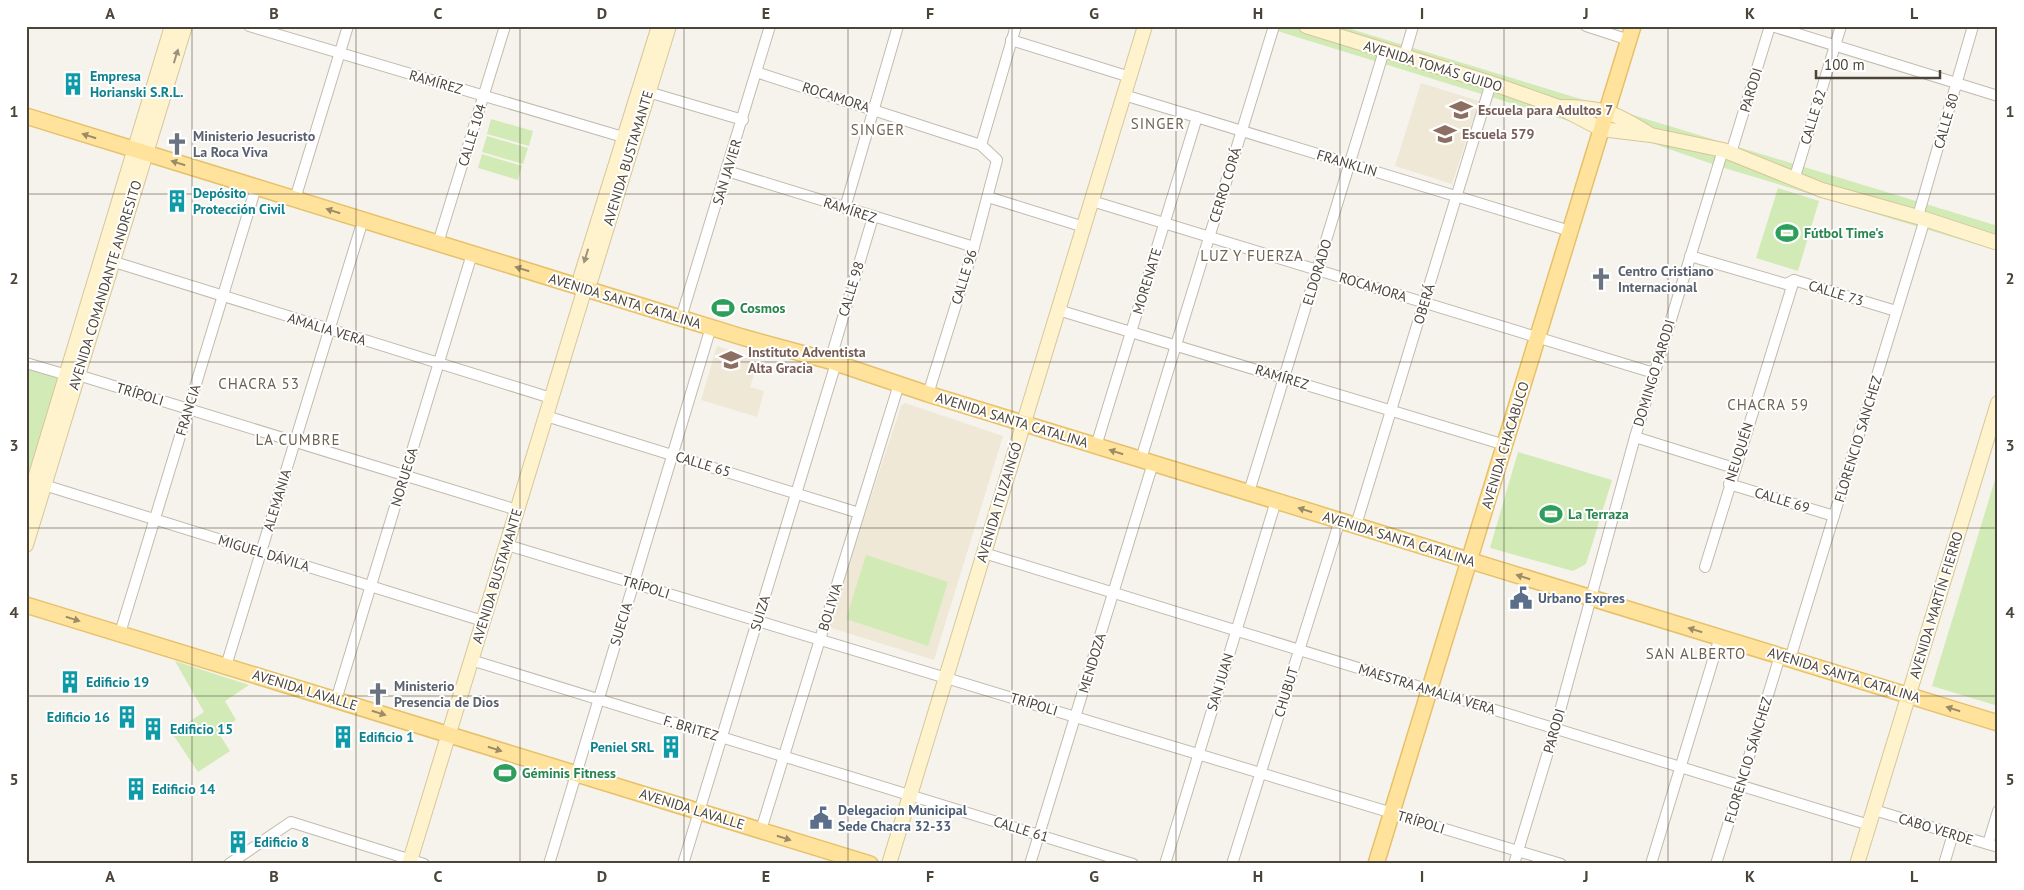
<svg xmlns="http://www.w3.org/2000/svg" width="2024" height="890" font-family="'PT Sans',sans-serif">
<rect width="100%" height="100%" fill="#f6f3ec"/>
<g fill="#efe8d6">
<path d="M1421 83 1479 101 1452 184 1395 166Z"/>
<path d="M717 346 759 359 750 387 764 391 757 417 701 400Z"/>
<path d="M905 403 1003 436 934 660 828 627 901 406Z"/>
</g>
<g fill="#d2eab5">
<path d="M1261 26H1341L1998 226V251L1718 166 1637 138 1601 131Z"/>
<path d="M491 119 533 131 529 146 487 134Z"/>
<path d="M487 136 528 148 523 164 482 152Z"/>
<path d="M482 154 522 166 518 180 478 168Z"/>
<path d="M1778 188 1819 201 1798 271 1756 258Z"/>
<path d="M26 366 61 377 31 478 26 477Z"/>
<path d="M1518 452 1612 480 1586 564 1573 571 1490 548Z"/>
<path d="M1998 470V706L1932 686Z"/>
<path d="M866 555 948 582 928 646 846 619Z"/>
<path d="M175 661 249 685 225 701 236 720 218 732 230 751 198 772 172 733 204 712Z"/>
</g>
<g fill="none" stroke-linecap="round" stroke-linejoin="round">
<defs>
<g id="street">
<path d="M249 26 623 137"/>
<path d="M1586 26 1629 40"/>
<path d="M1772 26 1998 96"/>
<path d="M1011 40 1130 77"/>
<path d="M1404 57 1413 26"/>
<path d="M756 72 981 145 997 160 974 247 928 394"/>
<path d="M648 92 743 120"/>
<path d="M1124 95 1570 231"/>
<path d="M981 145 1016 26"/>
<path d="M1731 153 1770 26"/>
<path d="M727 171 974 247"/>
<path d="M1794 180 1841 26"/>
<path d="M988 197 1084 227"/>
<path d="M295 199 348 26"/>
<path d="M1092 201 1654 373"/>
<path d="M845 208 898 26"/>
<path d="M1918 216 1973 26"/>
<path d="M438 243 505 26"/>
<path d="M1690 256 1786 284 1794 280 1896 311"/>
<path d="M108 260 551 398"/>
<path d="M1058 310 1505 445"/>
<path d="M681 318 770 26"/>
<path d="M830 361 873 217"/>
<path d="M26 363 67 375"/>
<path d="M78 375 517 510"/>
<path d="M546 416 859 513"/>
<path d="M1635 437 1734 468"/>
<path d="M1096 446 1197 117"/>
<path d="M1141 459 1274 26"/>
<path d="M1729 484 1834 516"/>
<path d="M44 485 483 621"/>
<path d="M1249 492 1384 51"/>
<path d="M1356 525 1491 83"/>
<path d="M507 545 1561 864"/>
<path d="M984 553 1869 825"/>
<path d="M1705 567 1794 280"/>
<path d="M120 633 256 187"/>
<path d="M1790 659 1925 219"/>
<path d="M471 660 1133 864"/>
<path d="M226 666 363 220"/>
<path d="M336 700 472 254"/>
<path d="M1874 810 1998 847"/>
<path d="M761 830 899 384"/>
<path d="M1988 844 1998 811"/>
<path d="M229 864 291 822 424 864"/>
<path d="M549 864 711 327"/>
<path d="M683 864 836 363"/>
<path d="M1030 864 1153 463"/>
<path d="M1165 864 1276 501"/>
<path d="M1232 864 1340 520"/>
<path d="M1514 864 1555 729 1635 437 1723 150"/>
<path d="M1651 864 1720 637"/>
<path d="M1716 864 1780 656"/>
<path d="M1944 864 1953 834"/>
</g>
<g id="secondary">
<path d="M1306 26 1491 83 1559 107 1601 129 1651 135 1723 150 1822 190 1925 219 1998 243"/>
<path d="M1560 107C1602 107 1614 112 1649 134"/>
<path d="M585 288 581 276 659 26"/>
<path d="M26 508 172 26"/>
<path d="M26 545 185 26"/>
<path d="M409 864 585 288 591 279 669 26"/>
<path d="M889 864 1145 26"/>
<path d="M1857 864 1998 403"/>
</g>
<g id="primary">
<path d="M26 116 742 337 830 361 928 394 1998 723"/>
<path d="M26 605 870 864"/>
<path d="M1376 864 1633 26"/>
</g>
</defs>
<use href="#street" stroke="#c2bbae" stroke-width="12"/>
<use href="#secondary" stroke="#d6c79b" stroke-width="16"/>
<use href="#primary" stroke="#e6c16a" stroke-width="18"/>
<use href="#street" stroke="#fff" stroke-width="10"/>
<use href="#secondary" stroke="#fff3cd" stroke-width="14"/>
<use href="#primary" stroke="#ffe39c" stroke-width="15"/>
</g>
<defs><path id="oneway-solid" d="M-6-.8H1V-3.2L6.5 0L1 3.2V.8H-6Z" transform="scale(1.25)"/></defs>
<g fill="#9c937c">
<use href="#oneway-solid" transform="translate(176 56) rotate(-73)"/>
<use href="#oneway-solid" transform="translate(586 256) rotate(107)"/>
</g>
<g fill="#9c8c66">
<use href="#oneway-solid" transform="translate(89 136) rotate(-163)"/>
<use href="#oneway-solid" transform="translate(178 163) rotate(-163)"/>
<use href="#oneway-solid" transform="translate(333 211) rotate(-163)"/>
<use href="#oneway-solid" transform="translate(522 269) rotate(-163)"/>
<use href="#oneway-solid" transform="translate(1116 452) rotate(-163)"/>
<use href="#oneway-solid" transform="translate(1305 510) rotate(-163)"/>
<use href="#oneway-solid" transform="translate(1523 577) rotate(-163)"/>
<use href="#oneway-solid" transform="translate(73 619) rotate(17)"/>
<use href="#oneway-solid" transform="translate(1695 630) rotate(-163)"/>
<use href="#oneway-solid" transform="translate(1953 709) rotate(-163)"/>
<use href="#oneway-solid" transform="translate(379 713) rotate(17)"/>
<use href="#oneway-solid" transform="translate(495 749) rotate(17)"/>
<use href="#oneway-solid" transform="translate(784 838) rotate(17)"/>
</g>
<path fill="none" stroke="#4b4439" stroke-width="1" stroke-opacity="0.55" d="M192 26V864M356 26V864M520 26V864M684 26V864M848 26V864M1012 26V864M1176 26V864M1340 26V864M1504 26V864M1668 26V864M1832 26V864M26 194H1998M26 362H1998M26 528H1998M26 696H1998"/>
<defs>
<symbol id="building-bare" viewBox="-9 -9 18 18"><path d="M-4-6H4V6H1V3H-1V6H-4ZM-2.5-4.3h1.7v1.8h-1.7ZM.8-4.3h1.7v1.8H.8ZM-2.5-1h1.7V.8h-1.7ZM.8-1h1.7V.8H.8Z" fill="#0f9aa8" stroke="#fff" stroke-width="2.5" paint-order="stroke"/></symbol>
<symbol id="school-bare" viewBox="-9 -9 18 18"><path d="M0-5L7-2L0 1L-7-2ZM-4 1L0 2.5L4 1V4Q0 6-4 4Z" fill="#8d6e63" stroke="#fff" stroke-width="2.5" paint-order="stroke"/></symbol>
<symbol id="church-bare" viewBox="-9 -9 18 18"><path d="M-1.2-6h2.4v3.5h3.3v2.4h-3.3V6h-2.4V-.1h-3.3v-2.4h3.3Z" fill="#6b7280" stroke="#fff" stroke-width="2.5" paint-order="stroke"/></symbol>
<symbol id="stadium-bare" viewBox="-9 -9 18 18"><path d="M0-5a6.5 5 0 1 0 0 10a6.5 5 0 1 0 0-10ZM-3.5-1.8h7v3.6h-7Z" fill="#2e9e5b" stroke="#fff" stroke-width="2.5" paint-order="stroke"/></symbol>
<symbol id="civic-bare" viewBox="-9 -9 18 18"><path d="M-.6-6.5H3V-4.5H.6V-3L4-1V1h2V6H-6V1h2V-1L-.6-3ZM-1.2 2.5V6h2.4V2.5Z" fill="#5c6f8a" stroke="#fff" stroke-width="2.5" paint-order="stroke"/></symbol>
</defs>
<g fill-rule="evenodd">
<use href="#building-bare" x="57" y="68" width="32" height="32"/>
<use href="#school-bare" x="1445" y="94" width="32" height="32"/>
<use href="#school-bare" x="1429" y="118" width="32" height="32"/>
<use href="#church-bare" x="161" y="128" width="32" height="32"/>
<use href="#building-bare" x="161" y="185" width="32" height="32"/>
<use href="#stadium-bare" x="1771" y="217" width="32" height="32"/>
<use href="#church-bare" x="1585" y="263" width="32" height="32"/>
<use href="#stadium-bare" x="707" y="292" width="32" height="32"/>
<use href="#school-bare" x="715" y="344" width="32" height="32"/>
<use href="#stadium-bare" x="1535" y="498" width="32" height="32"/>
<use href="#civic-bare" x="1505" y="582" width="32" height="32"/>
<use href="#building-bare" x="54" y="666" width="32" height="32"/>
<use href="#church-bare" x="362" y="678" width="32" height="32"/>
<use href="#building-bare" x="111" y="701" width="32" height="32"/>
<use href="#building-bare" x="137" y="713" width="32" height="32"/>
<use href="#building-bare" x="327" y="721" width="32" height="32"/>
<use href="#building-bare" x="655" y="731" width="32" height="32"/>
<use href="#stadium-bare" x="489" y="757" width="32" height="32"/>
<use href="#building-bare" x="120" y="773" width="32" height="32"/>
<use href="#civic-bare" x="805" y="802" width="32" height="32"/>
<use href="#building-bare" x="222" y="826" width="32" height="32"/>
</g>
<g text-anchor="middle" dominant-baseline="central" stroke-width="4" stroke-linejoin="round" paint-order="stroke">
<g font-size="14" fill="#4b4439" stroke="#fff">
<text transform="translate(1433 66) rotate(17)">AVENIDA TOMÁS GUIDO</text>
<text transform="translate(436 82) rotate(16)">RAMÍREZ</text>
<text transform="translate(1751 90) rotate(-73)">PARODI</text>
<text transform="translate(836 97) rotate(18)">ROCAMORA</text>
<text transform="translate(1813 117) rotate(-73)">CALLE 82</text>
<text transform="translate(1946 121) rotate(-74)">CALLE 80</text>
<text transform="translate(472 135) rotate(-73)">CALLE 104</text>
<text transform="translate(628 158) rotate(-73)">AVENIDA BUSTAMANTE</text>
<text transform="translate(1347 163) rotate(17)">FRANKLIN</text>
<text transform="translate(727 172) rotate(-73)">SAN JAVIER</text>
<text transform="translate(1225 185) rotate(-73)">CERRO CORÁ</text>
<text transform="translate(850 210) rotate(18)">RAMÍREZ</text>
<text transform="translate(1317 272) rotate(-73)">ELDORADO</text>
<text transform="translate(964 277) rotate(-73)">CALLE 96</text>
<text transform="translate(1147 281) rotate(-73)">MORENATE</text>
<text transform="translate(105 285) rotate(-73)">AVENIDA COMANDANTE ANDRESITO</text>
<text transform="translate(1373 287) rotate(17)">ROCAMORA</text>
<text transform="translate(851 289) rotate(-73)">CALLE 98</text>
<text transform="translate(1836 293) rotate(17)">CALLE 73</text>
<text transform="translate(625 301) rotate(17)">AVENIDA SANTA CATALINA</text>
<text transform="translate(1424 304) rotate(-73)">OBERÁ</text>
<text transform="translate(327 329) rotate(17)">AMALIA VERA</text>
<text transform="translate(1654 373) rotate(-73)">DOMINGO PARODI</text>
<text transform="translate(1282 377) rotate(17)">RAMÍREZ</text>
<text transform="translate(140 394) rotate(17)">TRÍPOLI</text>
<text transform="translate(188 410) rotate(-73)">FRANCIA</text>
<text transform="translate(1012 420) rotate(17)">AVENIDA SANTA CATALINA</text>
<text transform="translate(1858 439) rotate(-73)">FLORENCIO SANCHEZ</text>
<text transform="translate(1505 445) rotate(-73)">AVENIDA CHACABUCO</text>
<text transform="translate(1739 452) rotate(-72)">NEUQUÉN</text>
<text transform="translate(703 464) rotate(17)">CALLE 65</text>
<text transform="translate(404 477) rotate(-73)">NORUEGA</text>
<text transform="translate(277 500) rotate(-73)">ALEMANIA</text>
<text transform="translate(1782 500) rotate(17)">CALLE 69</text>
<text transform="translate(999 502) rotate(-73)">AVENIDA ITUZAINGÓ</text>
<text transform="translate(1399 539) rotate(17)">AVENIDA SANTA CATALINA</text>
<text transform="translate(264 553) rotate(17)">MIGUEL DÁVILA</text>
<text transform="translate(497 576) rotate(-73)">AVENIDA BUSTAMANTE</text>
<text transform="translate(646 587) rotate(17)">TRÍPOLI</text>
<text transform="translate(1936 605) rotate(-73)">AVENIDA MARTÍN FIERRO</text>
<text transform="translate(830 607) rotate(-73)">BOLIVIA</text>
<text transform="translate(760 613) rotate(-73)">SUIZA</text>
<text transform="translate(621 624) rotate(-73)">SUECIA</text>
<text transform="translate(1092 663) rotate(-73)">MENDOZA</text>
<text transform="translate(1844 675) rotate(17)">AVENIDA SANTA CATALINA</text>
<text transform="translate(1220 682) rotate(-73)">SAN JUAN</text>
<text transform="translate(1427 689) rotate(17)">MAESTRA AMALIA VERA</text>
<text transform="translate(305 690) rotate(17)">AVENIDA LAVALLE</text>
<text transform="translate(1286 692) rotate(-73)">CHUBUT</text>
<text transform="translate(1034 704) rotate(17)">TRÍPOLI</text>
<text transform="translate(691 728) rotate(17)">F. BRITEZ</text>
<text transform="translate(1554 731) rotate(-74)">PARODI</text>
<text transform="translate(1748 760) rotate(-73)">FLORENCIO SÁNCHEZ</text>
<text transform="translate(692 809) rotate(17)">AVENIDA LAVALLE</text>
<text transform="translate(1421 822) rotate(17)">TRÍPOLI</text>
<text transform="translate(1021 829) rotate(17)">CALLE 61</text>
<text transform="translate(1936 829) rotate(17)">CABO VERDE</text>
</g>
<g font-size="14" font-weight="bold" fill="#0d838f" stroke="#fff" text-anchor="start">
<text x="90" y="76">Empresa<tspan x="90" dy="16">Horianski S.R.L.</tspan></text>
<text x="193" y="193">Depósito<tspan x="193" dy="16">Protección Civil</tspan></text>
<text x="86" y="682">Edificio 19</text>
<text x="110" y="717" text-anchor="end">Edificio 16</text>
<text x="170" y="729">Edificio 15</text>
<text x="359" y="737">Edificio 1</text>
<text x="654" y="747" text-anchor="end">Peniel SRL</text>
<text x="152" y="789">Edificio 14</text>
<text x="254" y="842">Edificio 8</text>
</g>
<g font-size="14" font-weight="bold" fill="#785e54" stroke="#fff" text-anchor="start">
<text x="1478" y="110">Escuela para Adultos 7</text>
<text x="1462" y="134">Escuela 579</text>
<text x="748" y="352">Instituto Adventista<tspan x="748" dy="16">Alta Gracia</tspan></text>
</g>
<g font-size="14" font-weight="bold" fill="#5b616d" stroke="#fff" text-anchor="start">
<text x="193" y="136">Ministerio Jesucristo<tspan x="193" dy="16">La Roca Viva</tspan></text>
<text x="1618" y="271">Centro Cristiano<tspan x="1618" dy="16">Internacional</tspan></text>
<text x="394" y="686">Ministerio<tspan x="394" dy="16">Presencia de Dios</tspan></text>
</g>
<g font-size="14" font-weight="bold" fill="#27864d" stroke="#fff" text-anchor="start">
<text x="1804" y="233">Fútbol Time's</text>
<text x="740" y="308">Cosmos</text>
<text x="1568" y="514">La Terraza</text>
<text x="522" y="773">Géminis Fitness</text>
</g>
<g font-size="14" font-weight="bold" fill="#4e5e75" stroke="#fff" text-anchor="start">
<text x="1538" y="598">Urbano Expres</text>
<text x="838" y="810">Delegacion Municipal<tspan x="838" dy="16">Sede Chacra 32-33</tspan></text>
</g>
<g font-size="15" letter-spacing="1" fill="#6e6250" stroke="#fff">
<text x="1158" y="123">SINGER</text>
<text x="878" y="129">SINGER</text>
<text x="1252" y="255">LUZ Y FUERZA</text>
<text x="259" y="383">CHACRA 53</text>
<text x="1768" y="404">CHACRA 59</text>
<text x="298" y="439">LA CUMBRE</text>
<text x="1696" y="653">SAN ALBERTO</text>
</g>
</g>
<rect width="2024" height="890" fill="none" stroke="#ffffff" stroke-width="55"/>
<path d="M1816 70v8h124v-8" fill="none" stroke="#4b4439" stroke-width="2.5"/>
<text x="1824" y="70" font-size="15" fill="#4b4439" stroke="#ffffff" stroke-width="4" paint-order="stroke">100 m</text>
<rect x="28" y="28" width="1968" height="834" fill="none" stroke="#4b4439" stroke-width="2"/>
<g font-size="16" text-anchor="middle" font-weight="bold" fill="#4b4439">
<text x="110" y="19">A</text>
<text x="274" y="19">B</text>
<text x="438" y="19">C</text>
<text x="602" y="19">D</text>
<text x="766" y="19">E</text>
<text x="930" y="19">F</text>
<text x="1094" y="19">G</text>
<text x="1258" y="19">H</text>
<text x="1422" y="19">I</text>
<text x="1586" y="19">J</text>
<text x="1750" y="19">K</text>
<text x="1914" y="19">L</text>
<text x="14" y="117">1</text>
<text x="2010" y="117">1</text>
<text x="14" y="284">2</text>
<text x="2010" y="284">2</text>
<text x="14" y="451">3</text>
<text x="2010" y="451">3</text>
<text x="14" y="618">4</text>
<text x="2010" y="618">4</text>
<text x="14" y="785">5</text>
<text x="2010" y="785">5</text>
<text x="110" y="882">A</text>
<text x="274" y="882">B</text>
<text x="438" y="882">C</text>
<text x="602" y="882">D</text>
<text x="766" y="882">E</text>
<text x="930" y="882">F</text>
<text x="1094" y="882">G</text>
<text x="1258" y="882">H</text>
<text x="1422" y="882">I</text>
<text x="1586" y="882">J</text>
<text x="1750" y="882">K</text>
<text x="1914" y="882">L</text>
</g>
</svg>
